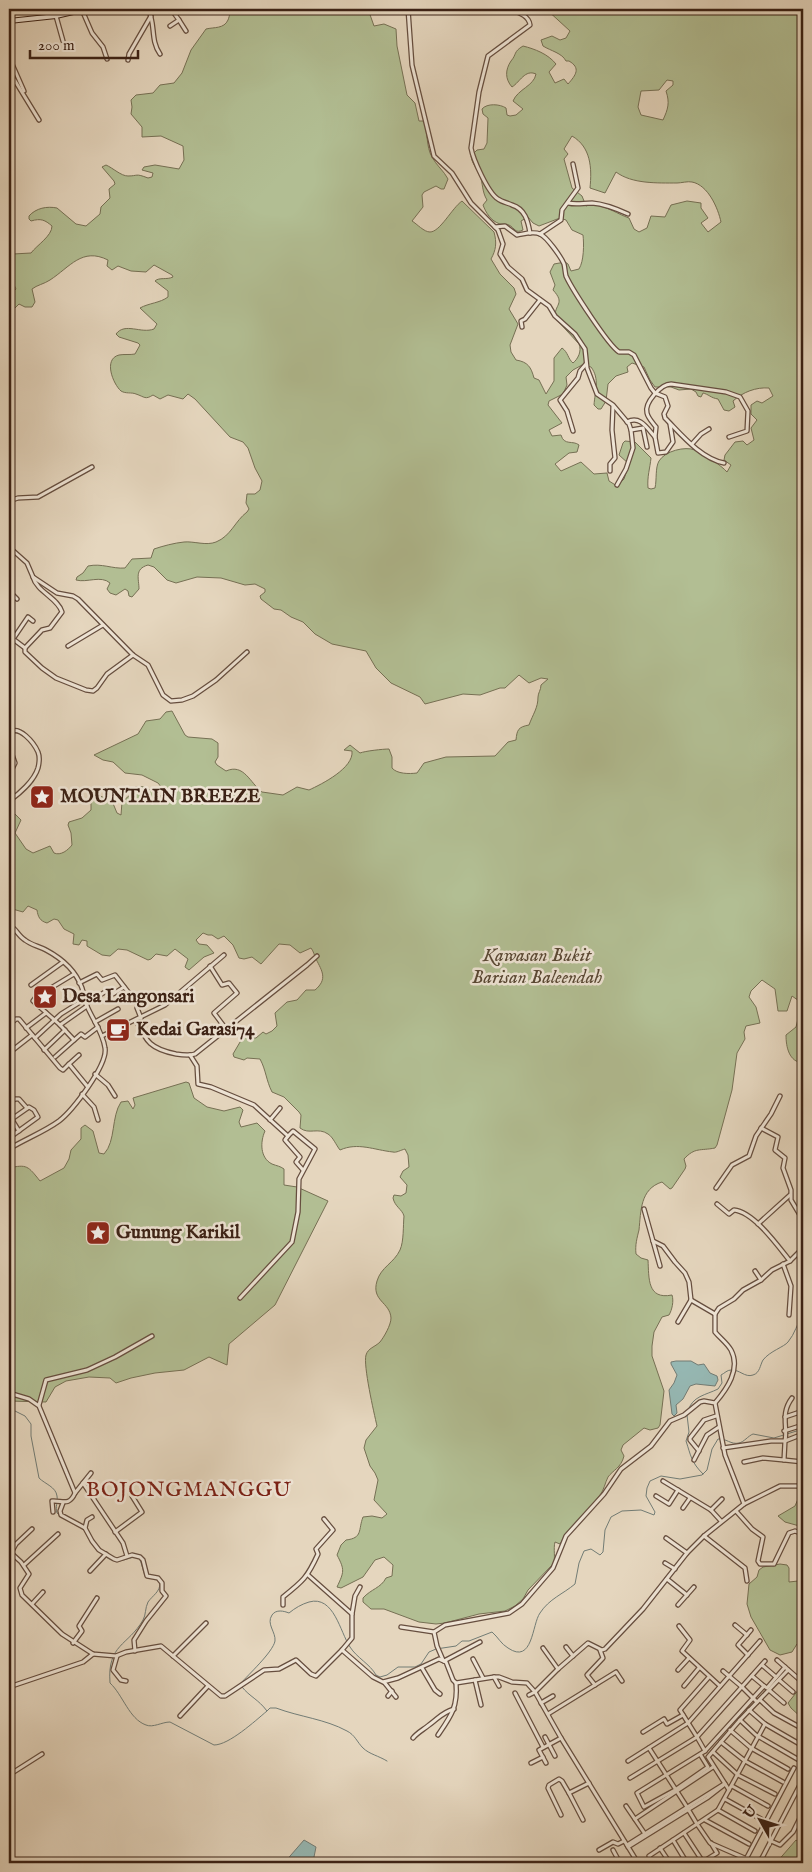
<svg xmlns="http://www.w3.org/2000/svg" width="812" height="1872" font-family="'IM FELL English',serif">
<rect width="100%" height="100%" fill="#e5d6be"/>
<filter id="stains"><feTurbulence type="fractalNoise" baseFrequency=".004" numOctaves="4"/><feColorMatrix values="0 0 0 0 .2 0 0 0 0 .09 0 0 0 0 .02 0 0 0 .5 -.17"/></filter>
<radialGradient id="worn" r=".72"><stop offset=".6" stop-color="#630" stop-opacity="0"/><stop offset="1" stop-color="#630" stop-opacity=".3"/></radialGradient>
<g fill="#b2be93" stroke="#767054" fill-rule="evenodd">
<path d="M234 9H335V11L368 9 374 26 384 24 396 29 397 46 407 95 415 103 419 121H424C428 132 426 147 432 157 436 165 444 171 448 179L444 189H441L436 186 424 192 422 195 423 207 412 221C417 224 424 232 430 232 440 232 452 208 462 201L494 232C497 243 496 250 491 259L500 274 514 288 516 294 509 309 518 324 510 345 511 352 516 360C528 362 531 367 534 378L539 380 546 394 554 381V358L562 348C568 352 568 359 573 363 578 359 582 351 579 344L555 318C554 304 566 304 553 290L555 285 550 272 554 264 565 262 568 264 571 271 579 269C584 261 584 244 583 235L572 230 566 220 560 218 539 226 533 223 528 217 521 221 523 230C515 234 515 228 509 225 508 224 501 224 500 224 491 221 486 213 483 205L487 200C482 192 483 184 480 175 477 168 472 164 471 156L477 150 484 149 487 143 488 118 483 114 482 109C487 103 500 104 506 108L507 115 510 116 516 115 523 109 513 101C518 89 534 86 536 74 525 69 520 82 512 87 505 79 505 70 511 61 517 54 513 52 523 46 535 49 548 54 556 64L549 72 555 83 564 79 568 84C576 75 581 68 569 61H566C562 53 551 51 543 46L541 40 552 36 560 40 566 38 570 31 546 9H803V1063C789 1062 786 1047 786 1035L796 1027 802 1003 792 996 787 1011H778L775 989 762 980 751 991 749 997 756 1007 760 1023 746 1026 744 1032 745 1039 737 1053 732 1090 717 1145 715 1148C700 1151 695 1147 684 1159L686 1166 685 1169 672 1188 670 1189 662 1182C640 1189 641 1211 639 1230 637 1238 635 1245 636 1254L641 1258 648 1260C649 1278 647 1300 672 1295 674 1301 672 1310 669 1315L662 1317 654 1332 652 1346V1356L664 1391 660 1425 658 1428 650 1430 644 1428 623 1445 621 1450 624 1456C621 1468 613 1470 608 1477 605 1483 604 1490 600 1495 587 1512 571 1525 560 1544L555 1542C553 1549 556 1559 553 1564L528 1590 523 1599 515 1606 505 1611 479 1614 445 1623 436 1624 419 1622 384 1609H371L363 1602V1598C371 1589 381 1588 386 1578L392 1576 393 1565 384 1557 375 1560 363 1577 341 1588 337 1587C344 1572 345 1570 337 1555L341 1545 346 1540C363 1538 358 1530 363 1517L372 1516 382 1518 387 1514 374 1500 378 1480 375 1473 370 1466 364 1448 366 1440 377 1426C374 1413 363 1365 366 1355 368 1348 375 1347 380 1342 384 1337 391 1325 391 1318 390 1302 371 1301 377 1281 381 1267 394 1263 400 1250 404 1241 403 1226 404 1216 402 1209 395 1207 393 1198L394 1195 401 1196 406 1193 407 1185 400 1177 403 1171 409 1167 408 1155 405 1149C401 1150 396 1153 393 1152 374 1150 358 1142 340 1150 336 1145 333 1137 328 1134 318 1127 309 1135 300 1128L301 1115 299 1112 284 1097 272 1092C266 1080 266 1070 260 1059L247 1058 244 1060 234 1057 233 1054 243 1037 256 1038 263 1032 266 1034 272 1031 277 1026 275 1013 287 1002 297 1000 306 990H315C328 979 322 971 316 959 314 955 314 952 311 948L300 953 290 945 279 944 261 964 252 957 244 959 239 958 233 945 224 936 218 939 212 935H208L203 933 196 940 199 944 207 945 214 953 204 957 189 970 185 967 188 959 175 949 167 956 156 954 151 959 148 960 127 950 118 949 110 956 102 955 87 946V941L82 940 79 945 73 944 74 934 64 929 58 920 54 919 47 923C40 921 38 917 37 910L28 906 23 912 9 908V811L14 813 21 820 15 833 26 849 33 853 50 846 54 853C61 856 68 850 72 845L71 833 68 825 69 822 82 818 91 810V788L100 796 112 801 117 813 121 815 122 802 131 794 135 787C150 784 151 795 161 796L163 794 162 788 158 783 142 775 125 773 113 762 103 760 94 755 138 734 146 721 160 719 166 712 172 711 185 735 188 737 212 739 218 743V757L215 762 217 765 226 771C244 763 250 783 262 792L283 795 297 787 309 790C322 784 354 768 352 751L344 750 350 745 360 753C365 751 383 749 389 749L392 757V768C397 774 409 774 417 773L424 763 446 757 495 756 508 742 516 740C517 730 518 727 529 725 533 714 538 708 538 697 538 693 541 690 541 685L548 679 541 678 529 683 519 675 505 688H500L480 695 463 694 425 704 420 697 391 683 376 668 366 651 332 644 315 634 303 622 291 617 281 610 274 609 261 599 260 596 265 592V589L255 584 245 585 221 578 197 577 176 583 167 580 154 567 148 565C134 569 139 579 139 589L132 597 129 596 128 591 125 589 116 595 110 593 107 589 110 583C101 575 87 583 76 580L77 577 83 573 88 566C102 563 112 569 125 568L132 559 151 558 154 549C163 546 174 543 184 542 194 541 206 546 216 542 231 536 235 521 247 512L249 509 246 503 247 494H255L260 490 262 481 255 468 248 448 243 442 230 437 195 399 188 394 183 399 168 395 160 399 153 395C145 400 145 397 136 394 131 392 126 394 121 391 113 384 103 359 119 355 124 354 130 355 135 354L140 345 138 343 119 337 116 334C125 322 141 334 154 329L157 324 140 308C149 303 160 303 168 297V291L155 281C159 277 167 280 173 277L172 275 154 265 146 272 131 271 118 266 112 270 107 266 108 260C82 247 70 267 50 280 44 284 37 285 32 289L35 302 32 307H25L19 304 14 309H9V288L14 291 16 289 9 275V252L13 254 31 253C37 245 52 236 52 226 45 220 41 218 31 221L29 219V216C36 208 47 206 57 208L76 224 86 226 100 214 101 207 110 198 109 189 115 184 114 181 102 167 106 165C113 168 121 176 128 176 138 176 135 173 148 178L152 177 153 173 142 170 144 167 155 165 179 169 184 160 183 146 161 136 142 137V127L131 114 132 107 131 100 136 95 153 93 160 85 174 83 182 73 191 50 206 29C214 27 224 29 228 20 230 15 229 13 234 9ZM667 80 673 81V85L666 91C670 103 668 109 663 120L641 115 638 107 641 91 659 90ZM572 136C591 147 592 168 590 188L605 193 616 172C632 184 657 183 677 183 681 183 688 181 692 182 708 185 718 208 721 222L708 232 701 223 708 218 701 208V203L687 201 671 205 665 217 651 216 647 228 639 232 634 229 629 218C617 214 599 201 586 206L582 196 572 188 564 159 568 154 564 149ZM632 363 644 367 650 380 655 387H671L679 390 691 389 696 392 698 396 701 397 703 393C708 394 711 398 718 399L724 410 729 411 735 407 733 401C743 392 756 387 769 388L773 396 762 403 757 401 751 405V414L757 420 751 428 754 440 747 445 743 441 735 442 725 455 724 460 731 465 727 472C722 466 703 453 695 450 685 446 665 451 659 461 655 468 657 479 655 488L651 489 648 488C647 477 650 468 651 458L635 442 625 441 623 443 619 455 629 464 624 479 617 486 609 481 607 473 594 474 581 462 561 471 555 464 569 453 577 452 579 445C573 440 564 446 561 435L552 436 549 430 562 423 548 405 549 401 563 394 567 385 566 377 573 370 582 365 591 367C600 379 595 391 594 405L598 409H601L606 401 608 384 616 376 628 372 627 367Z"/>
<path d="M186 1082 189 1083 194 1098 207 1107 224 1111 240 1107 243 1110 239 1122 241 1127 257 1123 265 1131C260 1142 260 1158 272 1164 277 1166 280 1166 284 1169V1185L297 1187 328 1201 275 1305 229 1344 227 1365 209 1357 184 1370 155 1373 131 1378 116 1383 110 1378 89 1377 66 1381 55 1387 46 1402 9 1401V1168C27 1164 28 1166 40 1181L64 1168 69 1159 71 1150 81 1139V1128L85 1125 93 1131 99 1153 104 1154C116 1141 111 1117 121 1102L128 1101 133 1109 135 1105 133 1098Z"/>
<path d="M798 1499 803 1503V1527L785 1522 778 1516 795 1506Z"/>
<path d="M780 1564 787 1565 789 1568V1582L798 1581 803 1565V1640L797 1644 792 1652 780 1655 770 1650 751 1617 747 1604 749 1584 757 1577 759 1570 763 1567Z"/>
<path d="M803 1684V1719L791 1708 788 1703Z"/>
<path d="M796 1840 803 1845V1863H776Z"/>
</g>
<g fill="#96b9b5" stroke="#727c75">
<path d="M676 1361H691L698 1365 704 1364 710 1373 717 1376 718 1380 715 1386 696 1384 690 1386 683 1399 676 1405 677 1413 674 1416 672 1414 669 1390 674 1383 677 1375 671 1364V1362Z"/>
<path d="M304 1840 316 1847 314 1857 317 1863H284Z"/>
</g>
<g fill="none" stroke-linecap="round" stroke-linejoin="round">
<g stroke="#727c75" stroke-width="1">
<path d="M9 1408 25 1416 31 1424V1436L39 1478C45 1484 56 1487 57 1496 58 1502 55 1507 57 1513L66 1519"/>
<path d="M688 1411C692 1396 706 1395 718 1389L722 1383 721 1375C725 1373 727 1370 731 1370 739 1369 745 1378 753 1375 760 1373 760 1365 763 1360 770 1351 784 1347 788 1342 795 1334 797 1323 803 1315"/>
<path d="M687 1415 689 1432 686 1441C691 1456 691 1462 703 1474"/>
<path d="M106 1557C116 1565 124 1559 135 1557"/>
<path d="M140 1559 145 1576 157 1580 160 1583C160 1592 153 1595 148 1602 145 1608 146 1615 143 1620 128 1646 107 1644 110 1683 123 1695 129 1719 146 1725 153 1728 162 1722 170 1722L214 1745C229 1745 255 1721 267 1711 258 1699 250 1697 242 1687"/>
<path d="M241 1683C248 1675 273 1652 275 1641 276 1632 266 1624 272 1615 276 1609 284 1611 289 1613 295 1608 302 1604 309 1602 334 1595 340 1632 350 1647 357 1658 370 1664 376 1675L380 1677 387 1675 398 1667H415L421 1664 429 1652 436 1649 456 1646 462 1641H469L492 1632C498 1637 501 1644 508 1648 533 1665 532 1624 540 1613 549 1599 563 1594 575 1584L579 1563 584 1551 591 1549 600 1555 603 1552 605 1530 611 1517 622 1511 641 1510 654 1515 655 1512 646 1496 647 1488 650 1481 661 1476 680 1479 702 1475 707 1470 712 1449 718 1439C726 1438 731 1445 739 1443 744 1442 748 1436 753 1434L774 1438 803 1429"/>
<path d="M267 1711 270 1708H276C300 1717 325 1719 347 1731 355 1735 357 1742 363 1748 369 1754 379 1756 387 1761"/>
</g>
<defs>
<g id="street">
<path d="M148 9C156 24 150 40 160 54"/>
<path d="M152 9 156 11 162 9"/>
<path d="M408 9 412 65 434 156 452 173 471 203 498 230 503 244 500 254 508 267 522 279 527 290 549 306 555 316 575 334 585 349 587 368 597 394 613 405 629 424 631 430 633 448 626 469 617 485"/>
<path d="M509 9C517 12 529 15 530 25L488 56 479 92 471 148C473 159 488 193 498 199 502 202 508 203 512 205 525 209 528 221 530 233"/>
<path d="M82 10 92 33 103 47 107 59"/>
<path d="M56 16 63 41"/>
<path d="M179 20 186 31"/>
<path d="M170 26 179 20 171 9"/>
<path d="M9 57 24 91"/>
<path d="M128 60 129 54 151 16"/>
<path d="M9 71 39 120"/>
<path d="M568 203C577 205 583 203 592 203 605 204 617 209 628 214"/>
<path d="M495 227 505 226 517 235C524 234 533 231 540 234 547 237 561 257 564 264 565 268 565 272 566 276 572 289 608 345 619 352H629L634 355 651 388 655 393 665 397 668 406 664 414 665 418C681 434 700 458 724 463"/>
<path d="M540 234 561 220 562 210 578 188 573 164"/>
<path d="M522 327 521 321 525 319 540 300"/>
<path d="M627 422C640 415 647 428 655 437"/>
<path d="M670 424 673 442 666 452 658 453 655 437 656 427C653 423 648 418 647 413 644 403 661 384 671 384L726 392 740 397 748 411 747 431 729 437"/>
<path d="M631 430 643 428 647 447"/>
<path d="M573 431 567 411 560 400 578 378 580 371 586 364"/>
<path d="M692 444 701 434 709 429"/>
<path d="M610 471V464L615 458 612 430 613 406"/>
<path d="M9 501 18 498 38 497 92 467"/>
<path d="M9 547 27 563 33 577 57 593 73 596 78 599 133 655 148 665 163 695 171 701 182 700 193 696 216 680 247 652"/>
<path d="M9 591 17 599"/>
<path d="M9 636 25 648V652L42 668 56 678 86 690 93 691 97 688 107 674 133 655"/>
<path d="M9 645 28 617 33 621"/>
<path d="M68 646 103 625"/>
<path d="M25 648 42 630 50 628 62 612C58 598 37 592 33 577"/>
<path d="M9 733C19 724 34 743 38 752 40 757 39 764 38 768 34 781 19 794 9 801"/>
<path d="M9 746 15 763 9 775"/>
<path d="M9 925C16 928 18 936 25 940 31 945 39 946 46 950 61 958 76 971 82 988 84 994 84 1001 87 1006 93 1020 103 1033 105 1048 108 1065 72 1111 59 1121 44 1132 25 1139 9 1149"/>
<path d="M210 966 222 985 229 983 237 993 214 1013 226 1029"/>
<path d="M74 974 36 997 33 1001 60 1025 87 1006"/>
<path d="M79 983 97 974 102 980 115 975 139 1006 137 1008 141 1018"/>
<path d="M31 985 63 962"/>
<path d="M86 1004 108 990 113 994 124 987"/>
<path d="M136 1020C146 1042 151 1049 176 1054 182 1055 189 1056 195 1054L307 965 317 956"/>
<path d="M95 1022 118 1009"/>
<path d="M9 1025 16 1019H19L60 1068 63 1070 69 1064 87 1086"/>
<path d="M60 1025 74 1040"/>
<path d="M26 1028 46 1013"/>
<path d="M102 1036 165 1005 224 955"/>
<path d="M35 1038 61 1014 85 999"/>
<path d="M44 1050 65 1030"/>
<path d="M9 1053 32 1035"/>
<path d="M190 1055 197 1066 198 1084 211 1087 254 1105 288 1136 293 1131 315 1149 299 1179 298 1212 292 1242 240 1298"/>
<path d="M55 1057 81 1034 85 1037 98 1027"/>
<path d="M69 1064 79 1055"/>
<path d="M95 1074 108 1085 115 1096"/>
<path d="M82 1094 94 1107 98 1120"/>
<path d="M9 1104 15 1099H19L27 1108"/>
<path d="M9 1115 19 1131"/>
<path d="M270 1120 280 1108"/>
<path d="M9 1121 29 1107 34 1110 38 1117 9 1138"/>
<path d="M761 1128 778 1137 775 1150 785 1158 783 1168 791 1190V1200L803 1220"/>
<path d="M288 1136 285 1140 300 1157 296 1162 303 1170"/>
<path d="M716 1188 732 1165 749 1156 756 1136 771 1114 780 1096"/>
<path d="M717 1204 729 1214 734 1210C754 1212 778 1246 790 1261"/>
<path d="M644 1209 660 1266"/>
<path d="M758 1224 790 1195"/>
<path d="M653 1241 663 1246 675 1262 685 1273 689 1282 691 1300"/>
<path d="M783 1264 791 1286 789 1315"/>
<path d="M755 1271 761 1280"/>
<path d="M678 1322 691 1300 715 1314"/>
<path d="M9 1393 29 1399 39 1406 75 1493 91 1473"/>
<path d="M715 1403C727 1389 741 1369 731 1350 727 1343 720 1338 715 1332V1314L719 1308 734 1299 743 1290 761 1280 772 1270 790 1261 803 1248"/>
<path d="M39 1405 46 1380 87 1370 115 1357 152 1336"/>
<path d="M785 1417 803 1411"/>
<path d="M784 1431 803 1425"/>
<path d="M785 1441C788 1426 780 1414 792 1398"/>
<path d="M785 1441 803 1434"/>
<path d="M723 1448 771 1441H785L784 1460 763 1458 744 1462"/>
<path d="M699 1451 690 1440V1438L704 1420 716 1416"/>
<path d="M694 1460 707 1435 719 1427"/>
<path d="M784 1460 803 1462"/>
<path d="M663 1481 711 1510 721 1521"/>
<path d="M83 1483 123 1543 127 1556"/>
<path d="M801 1487 803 1493"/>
<path d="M656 1496 669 1504 678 1490"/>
<path d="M63 1503 60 1511 61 1515 85 1528 92 1541 99 1550 114 1559 117 1560 132 1555 140 1557 143 1560 147 1576 158 1578 162 1583V1591L166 1596 146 1621 134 1640 135 1651"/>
<path d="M744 1504 780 1486H803"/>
<path d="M683 1508 690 1498"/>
<path d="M711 1510 722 1499"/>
<path d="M736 1511 752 1529 763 1537 758 1561 760 1564H774L789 1533 795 1531 803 1534"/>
<path d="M53 1512 52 1501C62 1500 69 1507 75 1493"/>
<path d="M85 1528 87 1520 92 1517"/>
<path d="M115 1532 142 1512 132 1496"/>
<path d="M704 1536 745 1568 747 1581"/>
<path d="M666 1538 687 1553"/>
<path d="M9 1551 21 1562 29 1574 20 1588 22 1595 62 1634 93 1654 116 1656 126 1652 161 1646 221 1696H225L264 1670 279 1669 296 1660 311 1674 316 1676 342 1650 373 1677 383 1682 398 1678 439 1659 446 1662 453 1680 456 1683 494 1677H499L512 1682 527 1683 535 1692 561 1738 638 1863"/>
<path d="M11 1553 16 1544 32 1529"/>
<path d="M665 1563 675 1569"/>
<path d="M24 1565 58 1534"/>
<path d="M90 1571 106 1554"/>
<path d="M308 1575 352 1614"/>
<path d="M667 1579 687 1595"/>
<path d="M32 1604 43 1592"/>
<path d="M283 1605V1597C303 1581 307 1578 318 1554L316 1549 333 1530 324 1519"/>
<path d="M678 1605 694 1587"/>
<path d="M735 1625 747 1635"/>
<path d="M679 1626 690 1640 682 1651 720 1686"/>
<path d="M401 1627 434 1632"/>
<path d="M73 1643 82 1631 79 1626 97 1598"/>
<path d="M566 1647 573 1656"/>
<path d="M543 1648 558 1669"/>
<path d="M342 1650 352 1638V1614L355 1596 360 1587"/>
<path d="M748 1655 738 1645 751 1630"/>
<path d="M117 1656 113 1670 121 1680 126 1681"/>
<path d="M173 1656 206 1623"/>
<path d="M473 1659 483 1678"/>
<path d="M443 1660 437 1646 434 1632 445 1625 509 1613 522 1604 553 1568 566 1536 604 1494 621 1469 651 1446 670 1421 684 1415 700 1402 704 1401 715 1403 725 1455 744 1504 704 1536 687 1553 643 1609 605 1649 602 1650 588 1643 558 1669 535 1692 529 1695"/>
<path d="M777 1660 785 1667"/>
<path d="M444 1661 480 1642"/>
<path d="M762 1665 776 1677"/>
<path d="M422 1668 435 1690 440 1694"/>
<path d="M678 1670 689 1658"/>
<path d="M723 1671 742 1687 757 1702"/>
<path d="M752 1676 764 1686"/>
<path d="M494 1677 499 1686"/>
<path d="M475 1680 481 1705"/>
<path d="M779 1680 793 1692"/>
<path d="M384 1682 396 1697"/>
<path d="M595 1685 587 1675 603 1658 600 1650"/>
<path d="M684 1686 699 1668"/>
<path d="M9 1687 83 1662 93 1654"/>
<path d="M770 1691 784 1703"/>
<path d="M515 1693 543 1747"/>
<path d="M388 1696 392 1691"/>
<path d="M760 1700 774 1713 803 1729"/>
<path d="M541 1703 553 1696"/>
<path d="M749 1710 765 1724 803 1746"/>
<path d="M548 1714 616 1672 622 1681"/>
<path d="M180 1716 208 1686"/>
<path d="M740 1720 756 1735 799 1760"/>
<path d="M730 1730 751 1748 788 1769"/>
<path d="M643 1732 664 1719 667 1724 683 1715"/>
<path d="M438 1735C451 1716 458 1707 456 1683"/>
<path d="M545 1737 555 1756"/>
<path d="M413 1738C418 1732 423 1730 429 1725 439 1718 441 1713 454 1709"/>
<path d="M721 1742 745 1761 783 1782"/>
<path d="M649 1748 687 1807"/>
<path d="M705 1751 697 1737 765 1661"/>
<path d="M713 1752 738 1775 775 1794"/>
<path d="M700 1754 708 1767 675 1790 644 1807 637 1793 705 1751 764 1686 767 1688 785 1667 801 1681"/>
<path d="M628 1761 688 1723 760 1641"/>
<path d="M531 1763 543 1757"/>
<path d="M546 1763 539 1750 561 1738"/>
<path d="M9 1775 42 1754"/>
<path d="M630 1778 697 1737 680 1710 709 1677"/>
<path d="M732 1786 768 1806"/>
<path d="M729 1790 708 1757 740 1720 788 1670"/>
<path d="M725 1799 761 1819"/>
<path d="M626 1806 645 1834"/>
<path d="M688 1809 697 1824 718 1810 765 1724"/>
<path d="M718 1810 755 1831"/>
<path d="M561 1815 548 1788 549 1785 559 1779 562 1781 569 1793"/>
<path d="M635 1819 713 1767"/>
<path d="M583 1820 569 1793 589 1783"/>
<path d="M705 1820 749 1844"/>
<path d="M684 1833 703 1862"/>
<path d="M673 1840 687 1863"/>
<path d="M771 1841 780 1845 793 1832 801 1816"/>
<path d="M627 1845 724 1784"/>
<path d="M628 1847 707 1798 725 1784"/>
<path d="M660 1848 670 1863"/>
<path d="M599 1850 613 1842 618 1844 624 1841"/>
<path d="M613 1850 620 1863"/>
<path d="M604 1861 605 1863"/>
<path d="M653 1863 649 1856 697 1824 710 1843 756 1863 762 1858 803 1779"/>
<path d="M701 1863 717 1853 711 1843"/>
<path d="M744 1863 794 1768"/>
</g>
<path id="secondary" d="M9 21 56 16 86 9"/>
</defs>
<use href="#street" stroke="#664e3f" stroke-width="5.5"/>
<use href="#secondary" stroke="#3b2115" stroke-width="6"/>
<use href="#street" stroke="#eee4d5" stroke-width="3"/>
<use href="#secondary" stroke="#eee4d5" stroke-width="4"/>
</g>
<defs>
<symbol id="sight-square" viewBox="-11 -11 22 22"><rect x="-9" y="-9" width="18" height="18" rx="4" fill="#8f2418" stroke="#eee4d5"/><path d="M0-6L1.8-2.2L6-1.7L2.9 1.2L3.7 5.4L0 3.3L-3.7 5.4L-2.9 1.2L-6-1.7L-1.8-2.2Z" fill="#fff"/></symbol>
<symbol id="cafe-square" viewBox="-11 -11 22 22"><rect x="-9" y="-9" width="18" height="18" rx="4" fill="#8f2418" stroke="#eee4d5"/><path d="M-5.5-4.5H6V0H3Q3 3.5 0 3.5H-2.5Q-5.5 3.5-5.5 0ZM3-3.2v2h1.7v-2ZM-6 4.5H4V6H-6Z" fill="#fff"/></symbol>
</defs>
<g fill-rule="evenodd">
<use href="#sight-square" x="28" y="783" width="28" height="28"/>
<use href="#sight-square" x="31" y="983" width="28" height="28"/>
<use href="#cafe-square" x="104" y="1016" width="28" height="28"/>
<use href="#sight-square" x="84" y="1219" width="28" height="28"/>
</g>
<g text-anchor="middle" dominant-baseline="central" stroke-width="5" stroke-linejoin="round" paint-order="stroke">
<g font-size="19" font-weight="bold" fill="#3b2115" stroke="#eee4d5" text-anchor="start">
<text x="60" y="797">MOUNTAIN BREEZE</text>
<text x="62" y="997">Desa Langonsari</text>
<text x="136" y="1030">Kedai Garasi74</text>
<text x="116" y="1233">Gunung Karikil</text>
</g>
<g font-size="19" font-style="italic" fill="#594834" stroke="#eee4d5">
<text x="537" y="956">Kawasan Bukit<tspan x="537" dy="22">Barisan Baleendah</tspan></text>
</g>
<g font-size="21" letter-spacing="1" fill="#7a1f14" stroke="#eee4d5">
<text x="189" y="1490">BOJONGMANGGU</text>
</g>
</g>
<rect width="812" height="1872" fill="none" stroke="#e5d6be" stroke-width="30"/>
<rect x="10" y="10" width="792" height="1852" fill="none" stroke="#3b2115" stroke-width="2.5"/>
<rect x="15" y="15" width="782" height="1842" fill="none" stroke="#3b2115"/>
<g transform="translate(760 1820) rotate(309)" stroke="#eee4d5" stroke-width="4" paint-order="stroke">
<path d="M0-4L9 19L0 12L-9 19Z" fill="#3b2115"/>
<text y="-8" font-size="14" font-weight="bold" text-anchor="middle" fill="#3b2115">U</text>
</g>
<path d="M30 50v8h108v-8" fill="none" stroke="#3b2115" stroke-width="2.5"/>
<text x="38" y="50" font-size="15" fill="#3b2115" stroke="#eee4d5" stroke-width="4" paint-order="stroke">200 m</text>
<rect width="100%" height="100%" filter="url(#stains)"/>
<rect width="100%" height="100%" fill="url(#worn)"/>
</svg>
